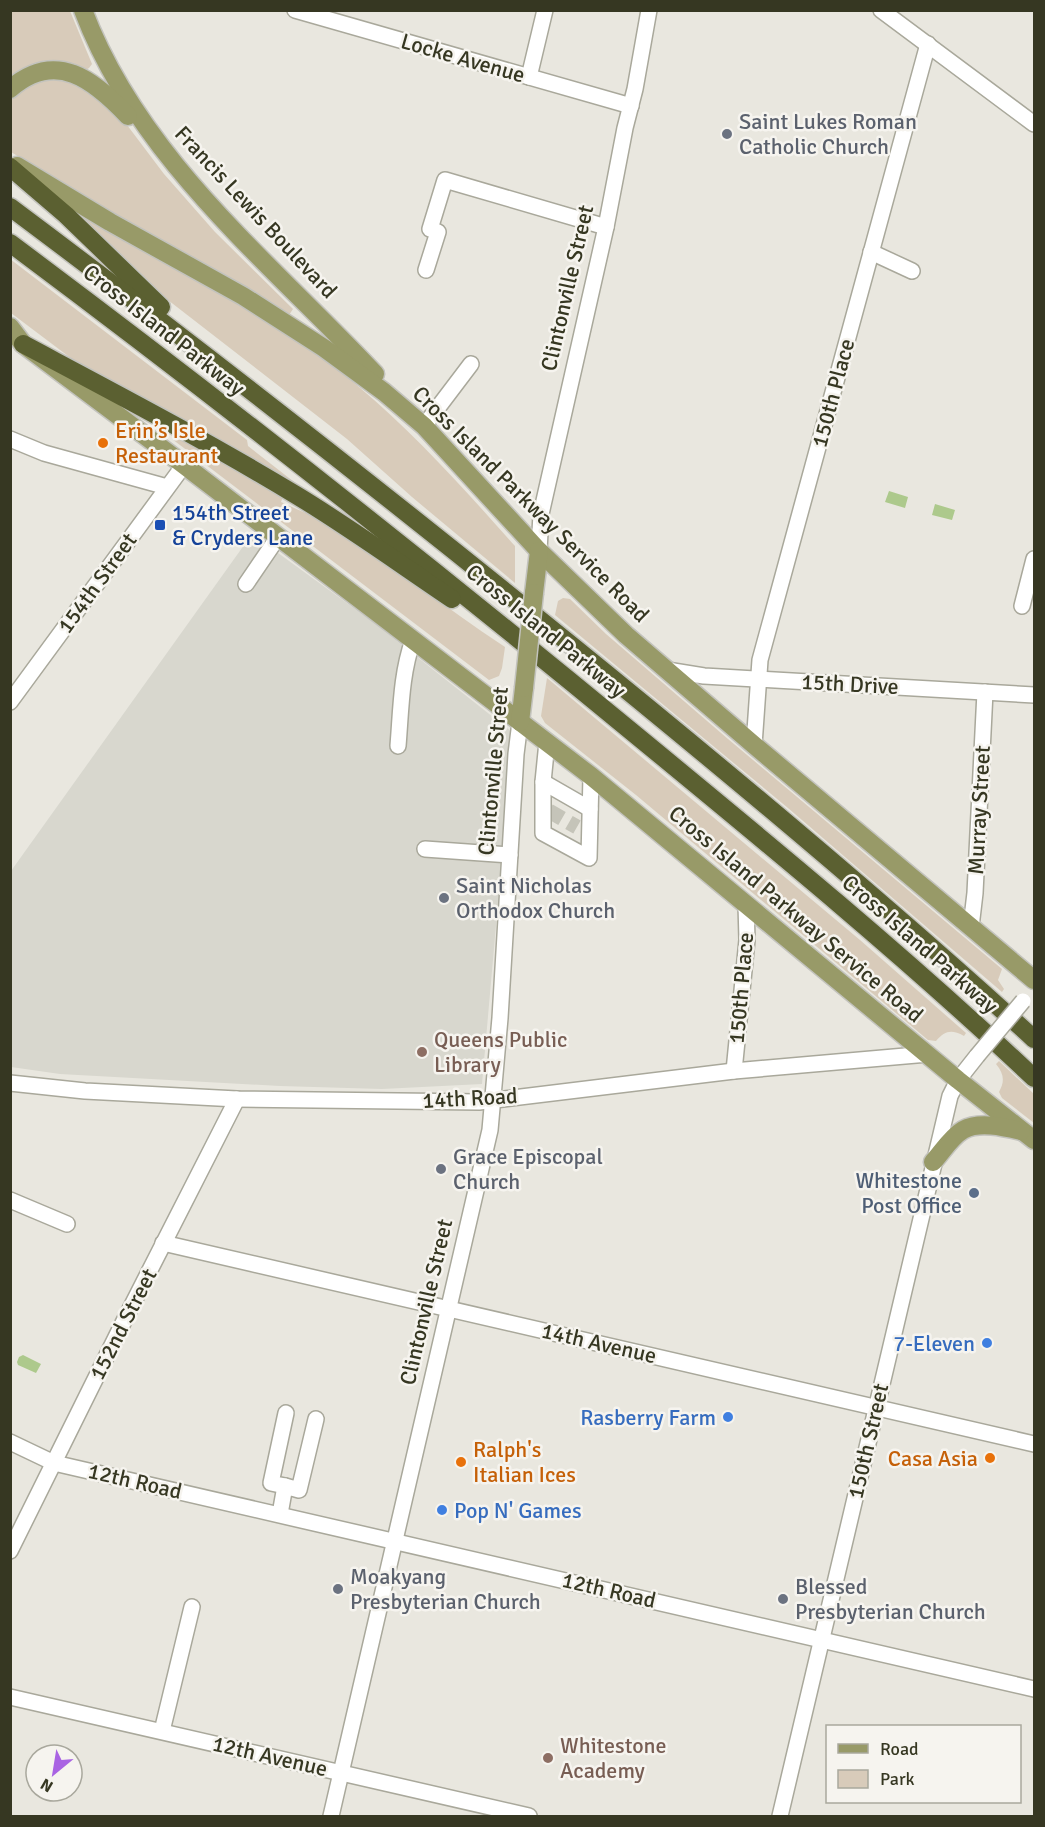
<svg xmlns="http://www.w3.org/2000/svg" width="1045" height="1827" font-family="Signika,sans-serif">
<rect width="100%" height="100%" fill="#e9e7df"/>
<path fill="#d8d7ce" d="M252 534 373 622 513 733 482 1084 382 1089 280 1086 60 1074 11 1067V871Z"/>
<g fill="#d8cbba">
<path d="M11 11H70L92 64 89 68 84 71 11 81Z"/>
<path d="M66 77 93 91 124 121 164 174 215 232 293 309 289 315 150 236 11 152 10 100C31 80 38 78 66 77Z"/>
<path d="M73 209C156 261 244 302 324 358 336 367 347 377 359 387 416 435 465 490 515 546V583L412 497 347 439 146 283 109 251Z"/>
<path d="M10 259 247 440 248 446 325 506 76 362 11 313Z"/>
<path d="M174 433 284 494 281 502C293 508 307 513 319 519 384 557 442 606 505 647L502 668 499 676 489 680 172 439Z"/>
<path d="M563 598 570 599 606 634 728 739 1002 969 998 980 1004 989 1002 992 788 808 555 615 558 601Z"/>
<path d="M547 678 860 940 966 1033 964 1036C951 1029 945 1031 936 1041L928 1040 636 795 545 723 541 716Z"/>
<path d="M999 1061 1034 1094V1123L1002 1098 999 1092C1005 1081 1004 1074 996 1064Z"/>
</g>
<g fill="#adc98c">
<path d="M889 491 908 497 905 508 885 502Z"/>
<path d="M935 504 955 510 952 520 932 515Z"/>
<path d="M23 1355 41 1364 36 1373 18 1365 17 1362 19 1357Z"/>
</g>
<g fill="none" stroke-linecap="round" stroke-linejoin="round">
<path stroke="#c5c4b9" stroke-width="15" stroke-dasharray="15 8" stroke-linecap="butt" d="M549 811 577 827"/>
<defs>
<g id="minor">
<path d="M295 10 631 106"/>
<path d="M881 10 1034 124"/>
<path d="M529 77 545 10"/>
<path d="M871 252 912 271"/>
<path d="M426 270 438 232 430 229 445 180 606 227"/>
<path d="M424 426 471 364"/>
<path d="M10 439 44 453 167 487"/>
<path d="M539 551 541 514 606 227 625 128 635 89 649 10"/>
<path d="M246 584 278 537"/>
<path d="M1022 606 1034 559"/>
<path d="M667 670 704 676 1034 695"/>
<path d="M10 702 184 465"/>
<path d="M547 742 543 782V833L589 858 591 776"/>
<path d="M754 745 760 660 928 44"/>
<path d="M398 746C401 710 401 674 413 640"/>
<path d="M543 782 590 809"/>
<path d="M425 849 510 855"/>
<path d="M971 927 975 893 985 692"/>
<path d="M734 1071 747 940 746 904"/>
<path d="M10 1083 85 1091 237 1099 479 1102 734 1071 928 1054"/>
<path d="M10 1200 67 1224"/>
<path d="M163 1243 1034 1444"/>
<path d="M10 1442 54 1463 1034 1689"/>
<path d="M285 1486 271 1483 286 1413"/>
<path d="M280 1514 285 1486 299 1490 316 1419"/>
<path d="M10 1551 123 1323 237 1099"/>
<path d="M10 1697 529 1816"/>
<path d="M162 1731 192 1607"/>
<path d="M331 1816 490 1130 500 1018 516 754 520 722"/>
<path d="M780 1816 950 1096 958 1080 977 1056"/>
</g>
<g id="major">
<path d="M83 10C139 159 270 262 375 374"/>
<path d="M10 89C56 49 94 80 128 116"/>
<path d="M17 166 110 222 243 296 324 348 384 392 424 426 539 551 626 635 754 745 1034 980"/>
<path d="M10 327 23 344 184 465 591 776 958 1080 1034 1140"/>
<path d="M534 593 539 551"/>
<path d="M520 722 524 688"/>
<path d="M933 1162C942 1152 951 1137 963 1130 979 1121 1004 1127 1021 1131"/>
</g>
<g id="highway">
<path d="M10 167 66 215 161 307"/>
<path d="M10 207C200 349 386 495 570 644 728 772 884 902 1034 1039"/>
<path d="M10 243C223 402 432 567 637 736 772 847 907 958 1034 1078"/>
<path d="M23 344C115 393 207 441 296 495 349 527 400 564 452 599"/>
</g>
</defs>
<use href="#minor" stroke="#a9a89b" stroke-width="18"/>
<use href="#major" stroke="#c3c3bd" stroke-width="21"/>
<use href="#highway" stroke="#c3c3bd" stroke-width="21"/>
<use href="#minor" stroke="#fff" stroke-width="15"/>
<use href="#major" stroke="#989a68" stroke-width="18"/>
<use href="#highway" stroke="#5b6031" stroke-width="18"/>
<defs>
<path id="minor-bridge" d="M977 1056 1023 1001"/>
<path id="major-bridge" d="M524 688 534 593"/>
</defs>
<use href="#minor-bridge" stroke="#a9a89b" stroke-width="18" stroke-linecap="butt"/>
<use href="#major-bridge" stroke="#c3c3bd" stroke-width="21" stroke-linecap="butt"/>
<use href="#minor-bridge" stroke="#fff" stroke-width="15"/>
<use href="#major-bridge" stroke="#989a68" stroke-width="18"/>
</g>
<g fill="#6b7280" stroke="#f6f4ef" stroke-width="2">
<circle cx="727" cy="134" r="6"/>
<circle cx="444" cy="898" r="6"/>
<circle cx="441" cy="1169" r="6"/>
<circle cx="338" cy="1589" r="6"/>
<circle cx="783" cy="1599" r="6"/>
</g>
<g fill="#e8710a" stroke="#f6f4ef" stroke-width="2">
<circle cx="103" cy="443" r="6"/>
<circle cx="990" cy="1458" r="6"/>
<circle cx="461" cy="1462" r="6"/>
</g>
<rect fill="#1a4fb4" stroke="#f6f4ef" stroke-width="2" x="154" y="519" width="12" height="12" rx="3"/>
<g fill="#8d6e63" stroke="#f6f4ef" stroke-width="2">
<circle cx="422" cy="1052" r="6"/>
<circle cx="548" cy="1758" r="6"/>
</g>
<circle fill="#5c6f8a" stroke="#f6f4ef" stroke-width="2" cx="974" cy="1193" r="6"/>
<g fill="#3f7fe0" stroke="#f6f4ef" stroke-width="2">
<circle cx="987" cy="1343" r="6"/>
<circle cx="728" cy="1417" r="6"/>
<circle cx="442" cy="1510" r="6"/>
</g>
<g text-anchor="middle" dominant-baseline="central" stroke-width="5" stroke-linejoin="round" paint-order="stroke">
<g font-size="22" fill="#363722" stroke="#f6f4ef">
<text transform="translate(463 58) rotate(16)">Locke Avenue</text>
<text transform="translate(256 212) rotate(47)">Francis Lewis Boulevard</text>
<text transform="translate(567 288) rotate(-77)">Clintonville Street</text>
<text transform="translate(164 330) rotate(38)">Cross Island Parkway</text>
<text transform="translate(833 393) rotate(-75)">150th Place</text>
<text transform="translate(531 504) rotate(45)">Cross Island Parkway Service Road</text>
<text transform="translate(97 583) rotate(-54)">154th Street</text>
<text transform="translate(546 631) rotate(39)">Cross Island Parkway</text>
<text transform="translate(850 684) rotate(3)">15th Drive</text>
<text transform="translate(493 771) rotate(-85)">Clintonville Street</text>
<text transform="translate(979 810) rotate(-87)">Murray Street</text>
<text transform="translate(796 914) rotate(40)">Cross Island Parkway Service Road</text>
<text transform="translate(920 944) rotate(41)">Cross Island Parkway</text>
<text transform="translate(741 988) rotate(-85)">150th Place</text>
<text transform="translate(470 1098) rotate(-3)">14th Road</text>
<text transform="translate(426 1302) rotate(-77)">Clintonville Street</text>
<text transform="translate(123 1324) rotate(-63)">152nd Street</text>
<text transform="translate(599 1343) rotate(13)">14th Avenue</text>
<text transform="translate(868 1441) rotate(-77)">150th Street</text>
<text transform="translate(135 1481) rotate(13)">12th Road</text>
<text transform="translate(609 1590) rotate(13)">12th Road</text>
<text transform="translate(270 1756) rotate(13)">12th Avenue</text>
</g>
<g font-size="22" fill="#5b616d" stroke="#f6f4ef" text-anchor="start">
<text x="739" y="121">Saint Lukes Roman<tspan x="739" dy="25">Catholic Church</tspan></text>
<text x="456" y="885">Saint Nicholas<tspan x="456" dy="25">Orthodox Church</tspan></text>
<text x="453" y="1156">Grace Episcopal<tspan x="453" dy="25">Church</tspan></text>
<text x="350" y="1576">Moakyang<tspan x="350" dy="25">Presbyterian Church</tspan></text>
<text x="795" y="1586">Blessed<tspan x="795" dy="25">Presbyterian Church</tspan></text>
</g>
<g font-size="22" fill="#c56008" stroke="#f6f4ef" text-anchor="start">
<text x="115" y="430">Erin’s Isle<tspan x="115" dy="25">Restaurant</tspan></text>
<text x="473" y="1449">Ralph's<tspan x="473" dy="25">Italian Ices</tspan></text>
<text x="978" y="1458" text-anchor="end">Casa Asia</text>
</g>
<g font-size="22" fill="#164399" stroke="#f6f4ef" text-anchor="start">
<text x="172" y="512">154th Street<tspan x="172" dy="25">&amp; Cryders Lane</tspan></text>
</g>
<g font-size="22" fill="#785e54" stroke="#f6f4ef" text-anchor="start">
<text x="434" y="1039">Queens Public<tspan x="434" dy="25">Library</tspan></text>
<text x="560" y="1745">Whitestone<tspan x="560" dy="25">Academy</tspan></text>
</g>
<g font-size="22" fill="#4e5e75" stroke="#f6f4ef" text-anchor="end">
<text x="962" y="1180">Whitestone<tspan x="962" dy="25">Post Office</tspan></text>
</g>
<g font-size="22" fill="#366cbe" stroke="#f6f4ef" text-anchor="end">
<text x="975" y="1343">7-Eleven</text>
<text x="716" y="1417">Rasberry Farm</text>
<text x="454" y="1510" text-anchor="start">Pop N' Games</text>
</g>
</g>
<rect width="1045" height="1827" fill="none" stroke="#363722" stroke-width="24"/>
<rect x="826" y="1725" width="195" height="78" fill="#f6f4ef" stroke="#a9a89d" stroke-width="1.5"/>
<rect x="838" y="1744" width="30" height="9" fill="#989a68" stroke="#a9a89d" stroke-width="1.5"/>
<text x="880" y="1755" font-size="18" fill="#363722">Road</text>
<rect x="838" y="1770" width="30" height="18" fill="#d8cbba" stroke="#a9a89d" stroke-width="1.5"/>
<text x="880" y="1785" font-size="18" fill="#363722">Park</text>
<g transform="translate(54 1773) rotate(210)"><circle r="28" fill="#f6f4ef" stroke="#a9a89d" stroke-width="1.5"/>
<path d="M0-4.5L10 22L0 15L-10 22Z" fill="#a963e3"/>
<text y="-9" font-size="16" font-weight="bold" text-anchor="middle" fill="#363722">N</text>
</g>
</svg>
